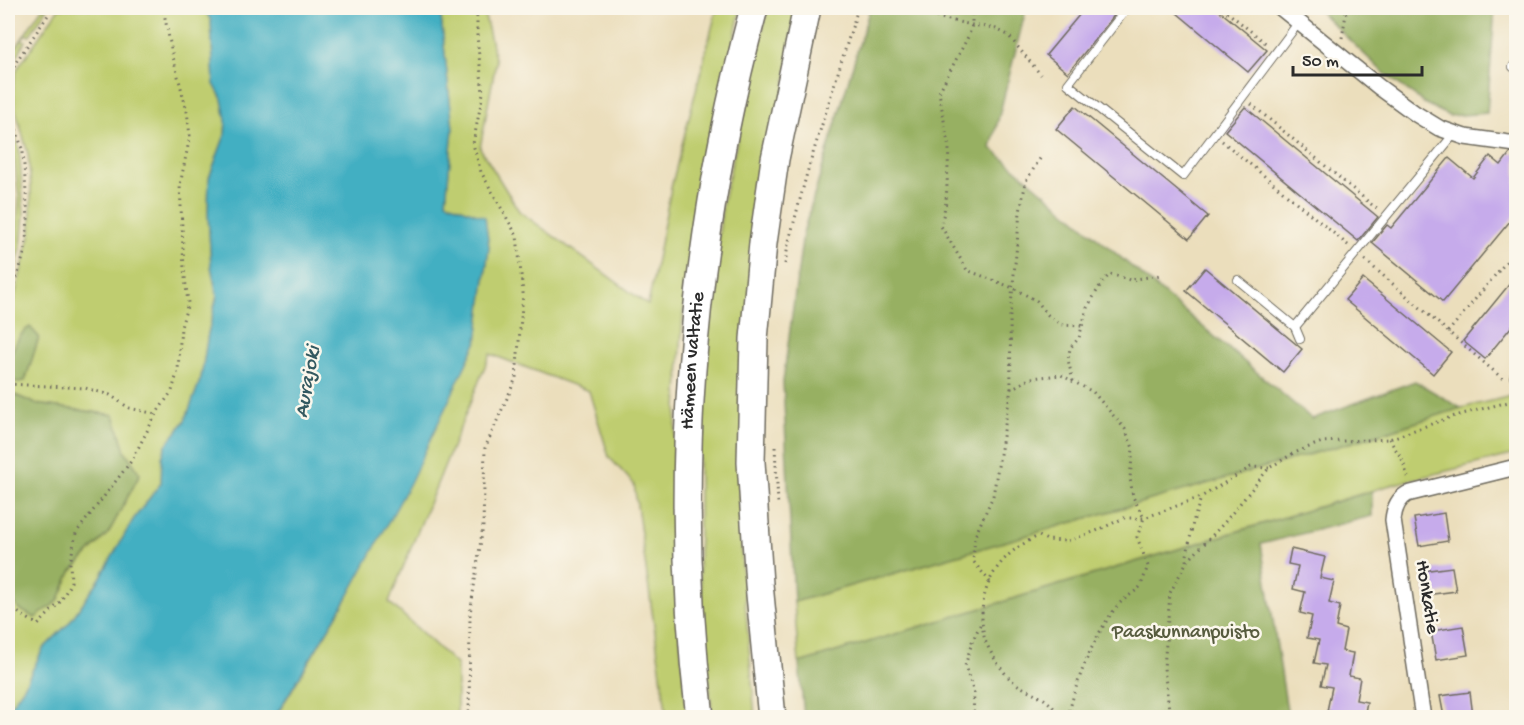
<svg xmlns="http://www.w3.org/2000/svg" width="1524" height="725" font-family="'Gochi Hand',sans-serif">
<rect width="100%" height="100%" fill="#fbf7ec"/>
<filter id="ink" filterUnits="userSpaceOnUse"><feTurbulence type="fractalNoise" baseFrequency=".0167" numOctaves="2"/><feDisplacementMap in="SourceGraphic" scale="12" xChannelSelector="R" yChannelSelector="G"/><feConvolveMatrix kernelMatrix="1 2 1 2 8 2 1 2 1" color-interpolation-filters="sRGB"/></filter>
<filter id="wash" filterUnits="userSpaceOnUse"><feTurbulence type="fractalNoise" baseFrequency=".008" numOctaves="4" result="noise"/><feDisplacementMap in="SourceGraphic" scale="24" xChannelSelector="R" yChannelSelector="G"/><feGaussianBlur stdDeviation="1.35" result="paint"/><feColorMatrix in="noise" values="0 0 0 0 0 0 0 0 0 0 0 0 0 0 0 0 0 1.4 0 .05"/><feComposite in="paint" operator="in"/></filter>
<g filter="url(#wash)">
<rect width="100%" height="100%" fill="#ebdebc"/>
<g fill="#bfcd6f" stroke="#757c4d" stroke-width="1.5">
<path d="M42 8H48L29 36 26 34 22 39 25 41 8 74V60Z"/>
<path d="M59 8H204L211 21 214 84 222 99 226 120 225 135 209 178 208 213 211 266 217 296 208 334 201 378 185 421 166 445 162 458 161 483 133 520 99 580 69 623 43 649 24 687 8 709V596L19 609 58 601 71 572 109 532 140 474 125 451 114 415 36 404 8 392V378L16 382 25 381 39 337 8 372V322L31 232V187L28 154 14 104 13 85 17 69Z"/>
<path d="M440 8H483L496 62 480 148 519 211 648 305 671 188 717 8H741L699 199 683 314 674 455V567L687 717H667L634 484 609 457 589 391 490 354 389 602 457 665V717L275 718 346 600 477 341 489 247 484 217 446 202 453 129Z"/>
<path d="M768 8H795L739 457 742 565 755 717H712L699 567V455L706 335 723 201Z"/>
<path d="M8 110 19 149 24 214 21 248 8 297V267L16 237 19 199 14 156 8 129Z"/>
<path d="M1516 395V454L1394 484 799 663 794 602 1370 437 1461 408Z"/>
</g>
<g fill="#97b062" stroke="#616e46" stroke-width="1.5">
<path d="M870 8H1029L1025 13 991 148 1312 419 1415 381 1461 408 1370 437 794 602 783 382 803 233Z"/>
<path d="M1316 8H1495L1487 113 1449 116 1424 103 1384 73Z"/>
<path d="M30 327 39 337 25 381 16 382 8 378C7 362 15 335 30 327Z"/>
<path d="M8 392 36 404 114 415 125 451 140 474 109 532 71 572 58 601 35 618 19 609 8 596Z"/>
<path d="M1372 491V516L1261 544 1288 717H804L799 663Z"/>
</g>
<path fill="#43afc2" stroke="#376d76" stroke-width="1.5" d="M204 8H440L453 129 446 202 485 217 489 247 477 341 410 483 346 600 275 717H8V709L24 687 43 649 69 623 99 580 133 520 161 483 162 458 166 445 185 421 201 378 208 334 217 296 211 266 208 213 209 178 225 135 226 120 222 99 214 84 211 21Z"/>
<g id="blocks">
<g fill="#c6abeb">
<path d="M1085 8H1120L1068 73 1046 55Z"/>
<path d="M1171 8H1216L1267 50 1248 72Z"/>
<path d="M1075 106 1208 216 1189 239 1056 129Z"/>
<path d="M1245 107 1378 217 1358 241 1225 131Z"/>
<path d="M1510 153 1516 154V214L1443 302 1372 243 1387 225 1391 228 1449 158 1473 178 1490 156 1501 165Z"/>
<path d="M1205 268 1302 349 1283 372 1186 291Z"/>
<path d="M1516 276V321L1485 359 1463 341Z"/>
<path d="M1363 279 1451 352 1433 374 1345 300Z"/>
<path d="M1444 513 1448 541 1419 546 1414 518Z"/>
<path d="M1291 549 1325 557 1320 578 1334 581 1329 603 1340 606 1336 627 1346 630 1342 651 1353 653 1349 676 1360 678 1356 700 1367 702 1364 717H1339L1340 713 1327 711 1332 687 1321 685 1326 665 1314 663 1319 640 1307 638 1312 616 1300 613 1305 592 1293 589 1298 566 1288 564Z"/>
<path d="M1452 567 1456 591 1426 595 1422 571Z"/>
<path d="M1463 626 1468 655 1436 660 1431 631Z"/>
<path d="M1470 692 1473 716 1444 717 1440 696Z"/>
</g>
</g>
</g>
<g filter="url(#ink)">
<use href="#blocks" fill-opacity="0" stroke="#6e6a5e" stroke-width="1.5"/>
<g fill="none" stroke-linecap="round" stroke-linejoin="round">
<defs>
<g id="lane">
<path d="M1127 8 1068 84 1183 176 1299 22"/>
<path d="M1513 67 1516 63"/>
<path d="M1238 280 1295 327 1300 339"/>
<path d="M1295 327 1454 134"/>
<path d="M1514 377H1516"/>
</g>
<g id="street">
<path d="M1281 8 1379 87 1416 114 1439 128 1465 137 1516 144"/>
<path d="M1423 718 1393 520C1394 509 1397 500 1407 494L1516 467"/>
</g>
<g id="highway">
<path id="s1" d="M700 718C671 476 691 242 754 8"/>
<path d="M772 718 759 584 751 462 754 339 763 243 775 159 807 8"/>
</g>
</defs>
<use href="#lane" stroke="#6e6a5e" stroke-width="10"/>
<use href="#street" stroke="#6e6a5e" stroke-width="18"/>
<use href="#highway" stroke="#6e6a5e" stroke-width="30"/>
<g stroke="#6e6a5e" stroke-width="3" stroke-dasharray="1.5 4.5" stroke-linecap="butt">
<path d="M895 8 972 25 994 28 1008 35 1041 75"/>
<path d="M972 8V25L969 35 939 92 949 149 946 202 941 226 967 270 1013 288 1037 301 1048 315 1061 325 1082 326"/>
<path d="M1222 8 1268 45"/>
<path d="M1342 38 1347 8"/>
<path d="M1251 104 1377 209"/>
<path d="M1222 141 1349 246"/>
<path d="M1365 260 1503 379"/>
<path d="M785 264 788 245 807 173 858 8"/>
<path d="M8 307 25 251 28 219 23 152 8 101 9 80 16 62 53 8"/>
<path d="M1448 332 1516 250"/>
<path d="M1073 381 1068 360 1070 348 1079 338 1087 308 1101 284 1110 274 1130 280 1160 275"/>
<path d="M8 384 85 388 110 395 129 408 156 414"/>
<path d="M1011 389 1010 316 1020 212 1026 181 1041 157"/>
<path d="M1389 439 1402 459 1408 477"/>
<path d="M775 447 778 503"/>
<path d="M1186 561 1193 522 1201 498"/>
<path d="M990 582 973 561 975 536 993 496 1011 389 1031 378 1061 375 1093 392 1125 429 1133 448 1130 478 1133 497 1144 518 1137 537 1148 566C1145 573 1143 583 1139 588 1131 595 1121 600 1114 610 1093 638 1075 683 1068 718"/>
<path d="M8 606 38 625 61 601 71 582 70 563 76 533 132 460 156 414 172 391 178 370 181 327 188 303 184 269 180 185 190 136 187 111 172 53 163 8"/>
<path d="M469 718 470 614 483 526 485 448 516 378 523 293 517 236 481 172 473 144 483 93 477 37V8"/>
<path d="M973 718 974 693 965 666 972 642 982 621"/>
<path d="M1060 718C1046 689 1021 695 1004 672 998 665 985 644 984 636 975 591 997 553 1039 536L1047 540 1068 541 1096 531 1124 518H1144L1201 497 1251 467 1269 468"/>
<path d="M1170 718 1164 668 1170 593 1186 563 1224 523 1269 468 1294 453 1322 442 1389 439 1451 417 1516 400"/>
</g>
<use href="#lane" stroke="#fff" stroke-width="8"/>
<use href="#street" stroke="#fff" stroke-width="15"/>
<use href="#highway" stroke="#fff" stroke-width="27"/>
</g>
</g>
<g text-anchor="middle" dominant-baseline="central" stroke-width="5" stroke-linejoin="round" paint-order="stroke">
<g font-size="20" fill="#2b2b2b" stroke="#fbf7ec">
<text stroke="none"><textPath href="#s1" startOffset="358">Hämeen valtatie</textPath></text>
<text transform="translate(1426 597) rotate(81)">Honkatie</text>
</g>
<g font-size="20" fill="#575c3f" stroke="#fbf7ec">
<text x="1186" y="633">Paaskunnanpuisto</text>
</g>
<g font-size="21" font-style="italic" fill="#335960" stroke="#fbf7ec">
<text transform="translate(309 382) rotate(-80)">Aurajoki</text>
</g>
</g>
<rect width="1524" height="725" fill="none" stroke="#fbf7ec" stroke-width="30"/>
<path d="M1293 66v9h129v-9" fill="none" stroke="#2b2b2b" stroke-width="3"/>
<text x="1302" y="66" font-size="18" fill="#2b2b2b" stroke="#fbf7ec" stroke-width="4.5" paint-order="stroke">50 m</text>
</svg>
